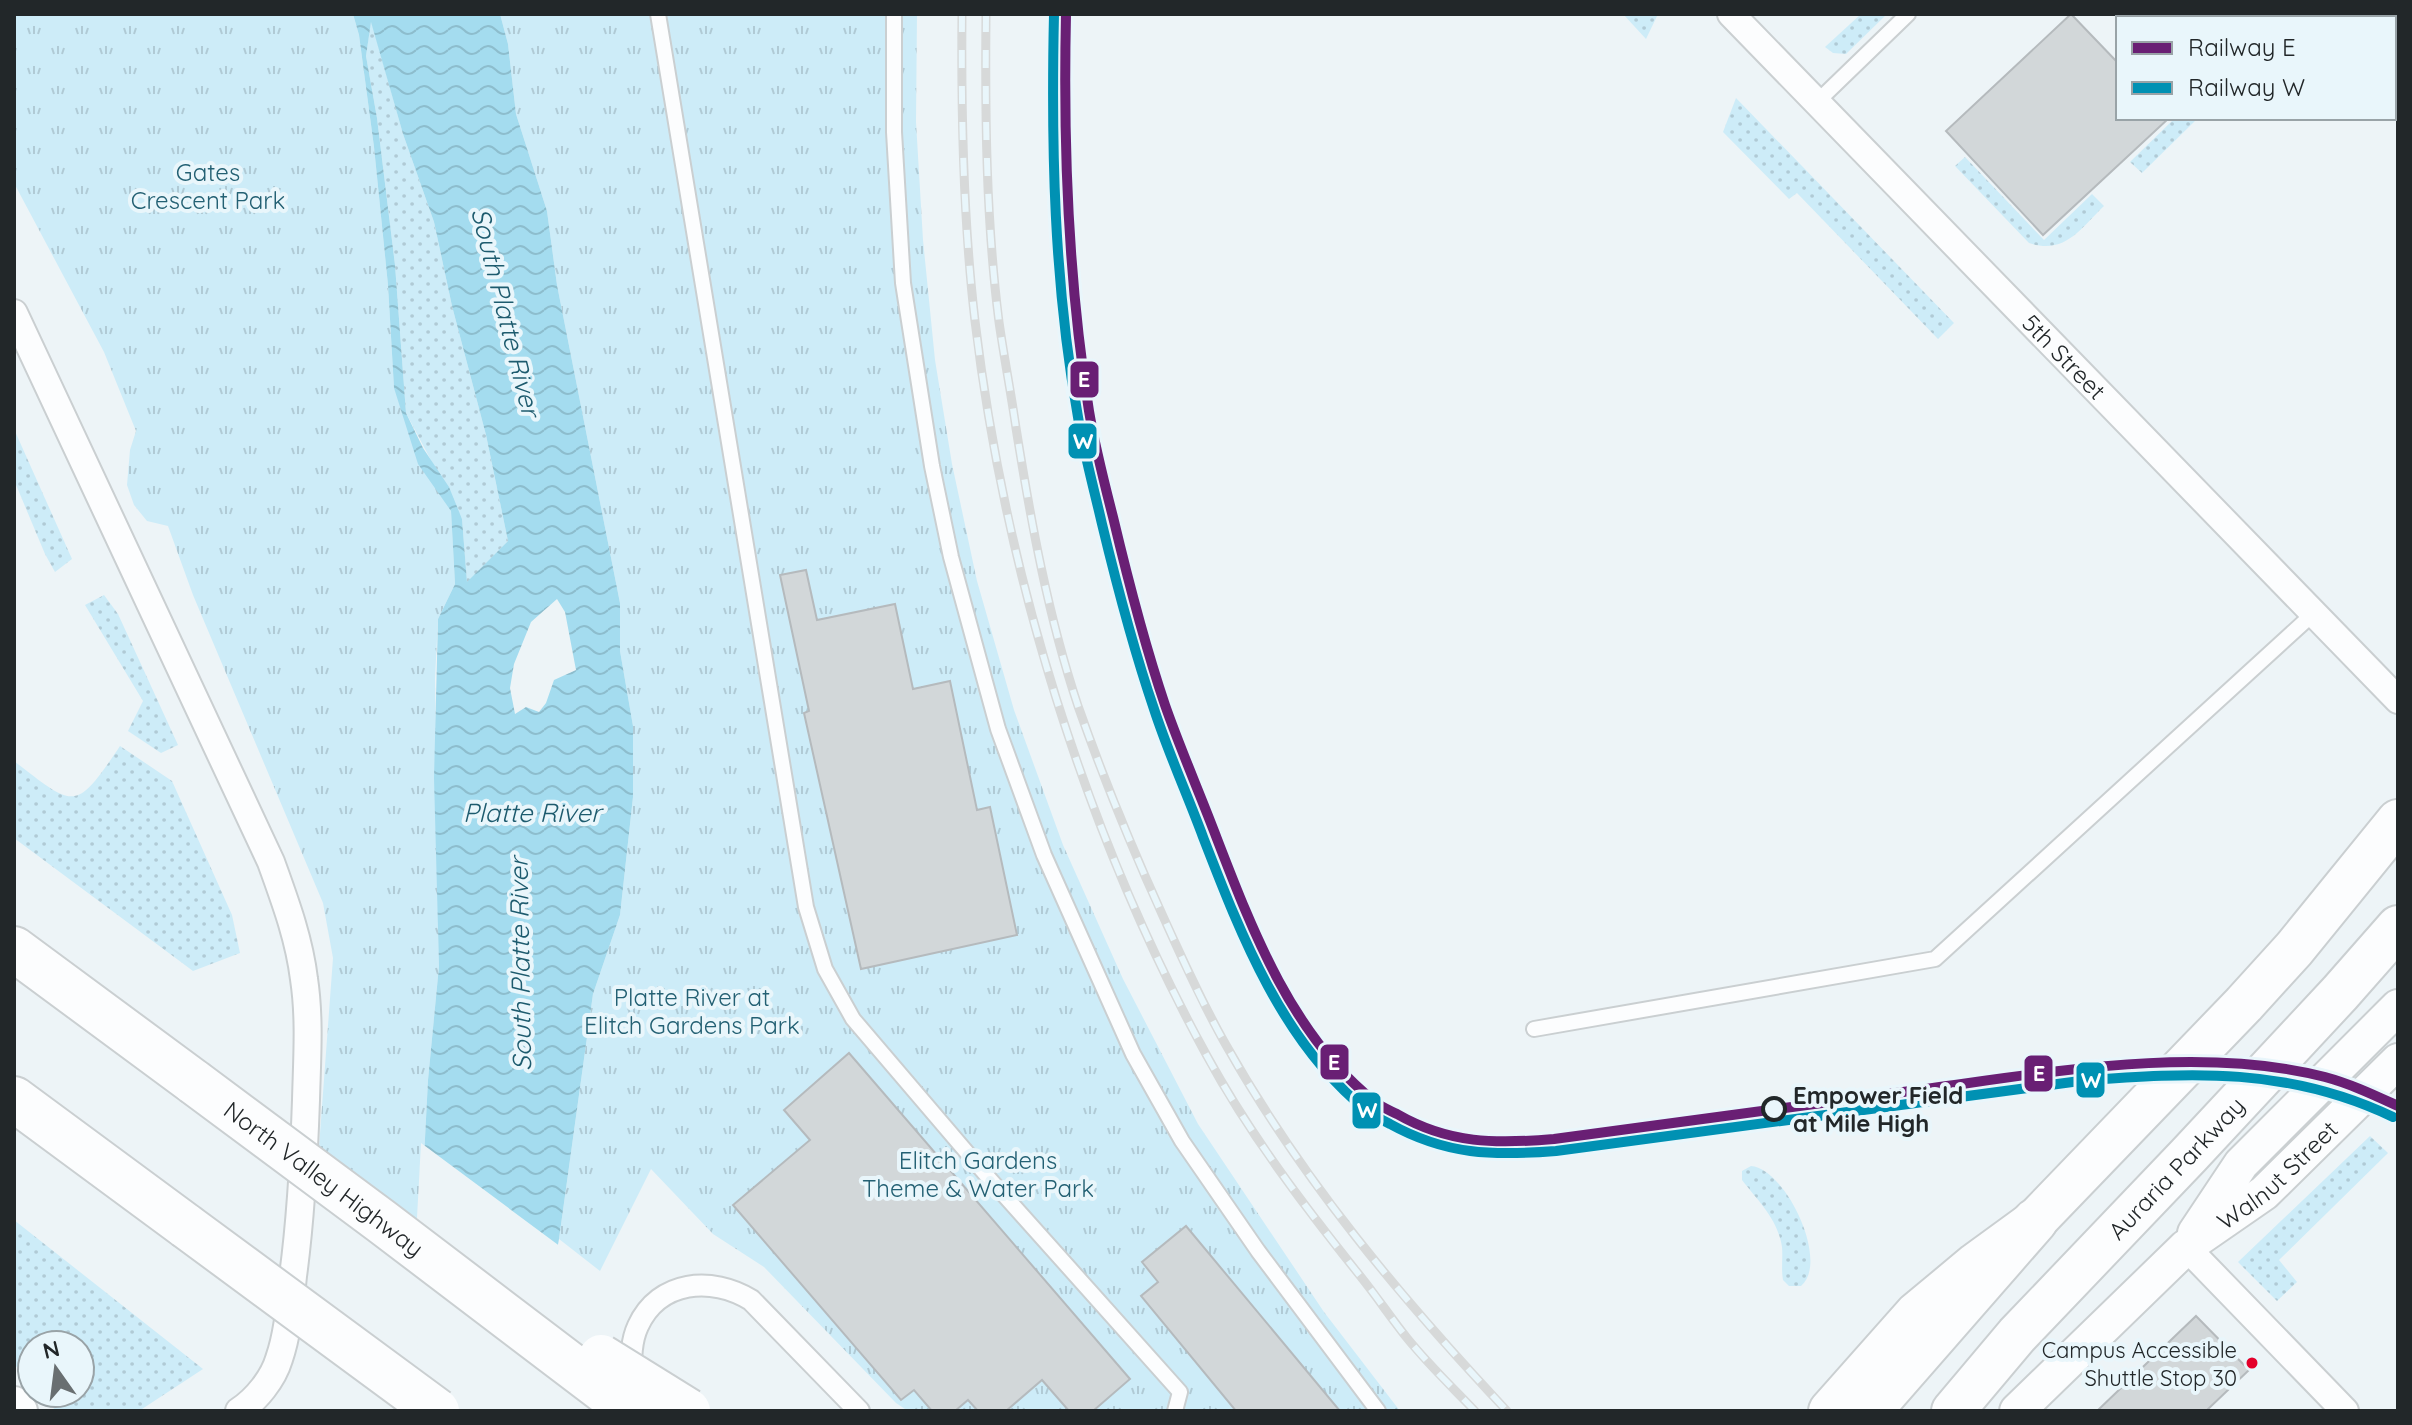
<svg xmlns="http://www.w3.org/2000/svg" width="2412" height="1425" font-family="Quicksand,sans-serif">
<defs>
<pattern id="grass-dots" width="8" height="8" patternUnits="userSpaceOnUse" patternTransform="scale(2)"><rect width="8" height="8" fill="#cdecf8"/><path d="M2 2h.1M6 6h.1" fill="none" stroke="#b0cad5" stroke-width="1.8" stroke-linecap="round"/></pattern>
<pattern id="park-tufts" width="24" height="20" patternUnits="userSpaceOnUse" patternTransform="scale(2)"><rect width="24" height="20" fill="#cdecf8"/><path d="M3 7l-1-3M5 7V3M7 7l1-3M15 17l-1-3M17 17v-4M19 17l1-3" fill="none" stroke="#b0cad5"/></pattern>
<pattern id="water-waves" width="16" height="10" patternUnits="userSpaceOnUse" patternTransform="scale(2)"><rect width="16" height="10" fill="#a4dcef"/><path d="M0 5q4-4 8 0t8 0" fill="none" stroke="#8dbdcd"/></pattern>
</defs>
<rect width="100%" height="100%" fill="#edf4f7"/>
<g fill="url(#grass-dots)">
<path d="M1623 14H1658L1646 39Z"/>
<path d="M1861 14H1887L1846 54 1833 53 1825 47Z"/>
<path d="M371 20 403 134 434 222 452 306 486 435 508 541 467 583 462 519 406 413 395 265 377 118 366 56Z"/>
<path d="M1736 98 1954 323 1938 339 1797 193 1789 199 1723 132Z"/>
<path d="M2175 118H2198L2142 173 2130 162Z"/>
<path d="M1965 157 2044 240 2092 194 2104 206C2080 229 2065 255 2029 243L1955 166Z"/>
<path d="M14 429 72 559 55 572 45 554 14 480Z"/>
<path d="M104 595 118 614 178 745 161 753 128 731 143 701 85 605Z"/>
<path d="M120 746 172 781 232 915 240 953 193 971 14 838V761C75 808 75 813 120 746Z"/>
<path d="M2370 1136 2388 1153 2279 1260 2297 1282 2277 1301 2238 1262Z"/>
<path d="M1751 1166C1786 1169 1830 1262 1801 1286H1789L1783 1280C1781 1269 1783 1258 1782 1247 1778 1219 1758 1201 1742 1180V1171Z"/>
<path d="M14 1220 203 1369 139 1411H56L40 1393H80V1345H32V1383L14 1364Z"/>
</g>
<g fill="url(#park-tufts)">
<path d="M14 14H353L359 35 374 147 388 285 394 388 451 511 455 584 438 619 435 679 439 966 428 1080 419 1255 317 1174 333 958 323 903 193 595 168 526 147 521 134 505 127 485 130 450 136 431 104 352 14 183Z"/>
<path d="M500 14H917L916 122 923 240 935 360 952 464 977 581 1014 710 1063 845 1123 979 1198 1124 1324 1312 1400 1411H908L896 1403 764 1267 713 1234 651 1169 600 1271 559 1239 593 994 620 915 633 797V726L620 651V603L557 285 547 211 516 114 508 44Z"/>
</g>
<path fill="url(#water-waves)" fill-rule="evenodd" d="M353 14H500L508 44 516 114 547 211 557 285 620 603V651L633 726V797L620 915 593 994 559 1239 544 1322 419 1255 428 1080 439 966 434 778 438 619 455 584 451 511 418 464 394 388 388 285 374 147 359 35ZM371 22 403 134 434 222 452 306 486 435 508 541 467 582 462 519 449 487 423 448 406 413 395 265 377 118 366 56ZM557 599 565 612 576 670 554 680 546 703 539 712 526 707 515 714 510 688 514 664 531 622Z"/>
<path fill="#edf4f7" d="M421 1143 561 1247 548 1323 544 1411H419L415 1255Z"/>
<g fill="#d2d7d9" stroke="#b5babd" stroke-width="2">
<path d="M2071 14 2118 63V118H2169L2043 235 1946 131Z"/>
<path d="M806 570 817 620 895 604 913 689 950 681 977 810 990 807 1017 935 861 969 804 713 809 711 780 575Z"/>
<path d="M849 1053 1130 1379 1093 1411H1069L1042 1380 1006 1411H978L968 1400 955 1411H932L914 1390 901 1400 733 1205 810 1140 784 1110Z"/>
<path d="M1186 1226 1340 1411H1236L1141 1296 1158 1282 1142 1262Z"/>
<path d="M2196 1316 2249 1370 2206 1411H2097Z"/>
</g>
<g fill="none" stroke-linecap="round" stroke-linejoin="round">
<defs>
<g id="service">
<path d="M658 14 806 907 825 969 853 1019 987 1176 1180 1392 1175 1411"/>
<path d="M894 14V132L903 283 932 466 951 557 998 729 1044 855 1133 1054 1182 1141 1258 1251 1378 1411"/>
<path d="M1817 102 1908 14"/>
<path d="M1534 1029 1935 959 2314 613"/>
</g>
<path id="pedestrian" d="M631 1375C631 1358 631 1341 638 1326 659 1280 712 1276 751 1300L859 1411"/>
<g id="minor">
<path id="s1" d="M1731 14 2398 700"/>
<path d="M14 313 271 862C285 901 299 938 304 979 310 1018 307 1060 306 1100 304 1159 301 1217 293 1276 290 1304 288 1333 279 1359 273 1379 256 1400 239 1411"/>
<path d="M2186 1247 2345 1411"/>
</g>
<g id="tertiary">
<path d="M2195 1233 2241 1164 2398 1007"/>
<path d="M14 1404 20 1411"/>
<path id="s2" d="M2017 1411 2186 1247 2264 1193 2398 1061"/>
</g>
<g id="primary">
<path d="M1830 1411 1916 1314 1976 1264 2035 1221 2244 1004 2294 949 2398 821"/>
<path id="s3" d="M1953 1411 2017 1335 2189 1155 2340 993 2398 927"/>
</g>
<g id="motorway">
<path d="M14 949 194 1082"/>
<path d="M14 1099 186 1226"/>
<path d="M1869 1411 2035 1221"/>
</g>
</defs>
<use href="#service" stroke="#cacfd1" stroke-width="18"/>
<use href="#pedestrian" stroke="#cacfd1" stroke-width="24"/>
<use href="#minor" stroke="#cacfd1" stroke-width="30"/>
<use href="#tertiary" stroke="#cacfd1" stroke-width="38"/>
<use href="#primary" stroke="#cacfd1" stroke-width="46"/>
<use href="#motorway" stroke="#cacfd1" stroke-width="48"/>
<use href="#service" stroke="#fcfdfe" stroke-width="14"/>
<use href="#pedestrian" stroke="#fcfdfe" stroke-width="20"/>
<use href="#minor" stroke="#fcfdfe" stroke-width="26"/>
<use href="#tertiary" stroke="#fcfdfe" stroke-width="34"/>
<use href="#primary" stroke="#fcfdfe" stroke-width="42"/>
<use href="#motorway" stroke="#fcfdfe" stroke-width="44"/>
<defs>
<g id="rail">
<path d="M962 14C961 116 963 219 975 321 1005 573 1085 833 1207 1056 1250 1135 1305 1207 1361 1277 1377 1297 1391 1318 1407 1338 1428 1364 1452 1387 1475 1411"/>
<path d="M986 14C985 116 986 220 999 322 1004 357 1011 393 1016 428 1031 522 1048 616 1078 706 1103 777 1131 846 1162 914 1182 958 1202 1003 1226 1045 1302 1180 1402 1299 1507 1411"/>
</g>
</defs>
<use href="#rail" stroke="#d7d9d9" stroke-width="9"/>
<use href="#rail" stroke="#e9f6fb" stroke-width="6" stroke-dasharray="18" stroke-linecap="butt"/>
<defs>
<g id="motorway-bridge">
<path id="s4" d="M194 1082 381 1221 631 1411"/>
<path d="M186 1226 437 1411"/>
<path d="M601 1357 688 1411"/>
</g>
</defs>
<use href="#motorway-bridge" stroke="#cacfd1" stroke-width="48" stroke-linecap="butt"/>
<use href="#motorway-bridge" stroke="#fcfdfe" stroke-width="44"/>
<defs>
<path id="rail-1" d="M1066 14C1063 147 1068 280 1089 411 1095 447 1104 482 1113 517 1128 580 1144 643 1165 705 1180 748 1198 789 1214 831 1251 927 1291 1035 1374 1101 1381 1107 1389 1110 1397 1114 1449 1144 1496 1144 1554 1139 1670 1123 1787 1108 1903 1092 2036 1075 2193 1043 2325 1077 2351 1084 2374 1095 2398 1106"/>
<path id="rail-2" d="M1054 14C1051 148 1054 284 1078 417 1084 453 1094 489 1102 524 1117 586 1133 648 1154 709 1168 752 1187 794 1203 837 1241 935 1282 1042 1366 1110 1374 1116 1382 1120 1390 1124 1446 1155 1493 1156 1556 1151L2080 1081C2192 1072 2289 1067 2393 1117"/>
</defs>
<use href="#rail-1" stroke="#e9f6fb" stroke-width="16"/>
<use href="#rail-2" stroke="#e9f6fb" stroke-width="16"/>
<use href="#rail-1" stroke="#691f74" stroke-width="10"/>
<use href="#rail-2" stroke="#0091b3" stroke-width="10"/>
</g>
<circle fill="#e9f6fb" stroke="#222729" stroke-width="4" cx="1774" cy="1109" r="11"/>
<circle fill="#e4002b" stroke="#e9f6fb" stroke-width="3" cx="2252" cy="1363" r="7"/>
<g text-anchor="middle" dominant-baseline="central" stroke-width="8" stroke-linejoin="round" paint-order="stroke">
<g font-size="22" fill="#222729" stroke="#e9f6fb" text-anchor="end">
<text x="2237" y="1350">Campus Accessible<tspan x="2237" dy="28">Shuttle Stop 30</tspan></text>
</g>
<g font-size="24" fill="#236073" stroke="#e9f6fb">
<text x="208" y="172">Gates<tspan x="208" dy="28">Crescent Park</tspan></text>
<text x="692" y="997">Platte River at<tspan x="692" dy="28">Elitch Gardens Park</tspan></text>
<text x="978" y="1160">Elitch Gardens<tspan x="978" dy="28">Theme &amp; Water Park</tspan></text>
</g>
<g font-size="24" fill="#222729" stroke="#e9f6fb">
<text stroke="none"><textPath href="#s1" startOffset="478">5th Street</textPath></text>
<text stroke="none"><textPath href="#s3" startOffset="330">Auraria Parkway</textPath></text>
<text stroke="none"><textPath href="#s2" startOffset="352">Walnut Street</textPath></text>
<text stroke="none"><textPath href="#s4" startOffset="162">North Valley Highway</textPath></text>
</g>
<g font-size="24" font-weight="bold" fill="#222729" stroke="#e9f6fb" text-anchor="start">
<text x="1793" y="1095">Empower Field<tspan x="1793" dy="28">at Mile High</tspan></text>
</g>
<g font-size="26" font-style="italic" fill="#1d5b6e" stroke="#e9f6fb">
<text transform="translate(506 312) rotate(76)">South Platte River</text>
<text x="532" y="812">Platte River</text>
<text transform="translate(520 964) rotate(-91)">South Platte River</text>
</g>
</g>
<g stroke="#e9f6fb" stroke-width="3">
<rect x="1069" y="360" width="31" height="39" rx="8" fill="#691f74"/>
<rect x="1067" y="422" width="31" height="38" rx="8" fill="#0091b3"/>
<rect x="1319" y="1043" width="31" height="38" rx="8" fill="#691f74"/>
<rect x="2023" y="1054" width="31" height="39" rx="8" fill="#691f74"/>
<rect x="2075" y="1061" width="31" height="38" rx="8" fill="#0091b3"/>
<rect x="1351" y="1091" width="31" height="39" rx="8" fill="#0091b3"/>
</g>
<g font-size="22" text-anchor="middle" font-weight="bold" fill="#fff">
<text x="1084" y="387">E</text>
<text x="1083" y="449">W</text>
<text x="1334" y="1070">E</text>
<text x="2039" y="1081">E</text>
<text x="2091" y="1088">W</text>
<text x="1367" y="1118">W</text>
</g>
<rect width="2412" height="1425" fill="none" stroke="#222729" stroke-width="32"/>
<rect x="2116" y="16" width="280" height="104" fill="#e9f6fb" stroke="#99a3a7" stroke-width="2"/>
<rect x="2132" y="42" width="40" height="12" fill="#691f74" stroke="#99a3a7" stroke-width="2"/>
<text x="2188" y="56" font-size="24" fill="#222729">Railway E</text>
<rect x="2132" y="82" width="40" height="12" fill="#0091b3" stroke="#99a3a7" stroke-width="2"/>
<text x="2188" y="96" font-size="24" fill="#222729">Railway W</text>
<g transform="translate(56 1369) rotate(346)"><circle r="38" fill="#e9f6fb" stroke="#99a3a7" stroke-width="2"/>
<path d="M0-6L14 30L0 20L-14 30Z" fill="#696f71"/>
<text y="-12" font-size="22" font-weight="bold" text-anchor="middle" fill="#222729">N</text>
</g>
</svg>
